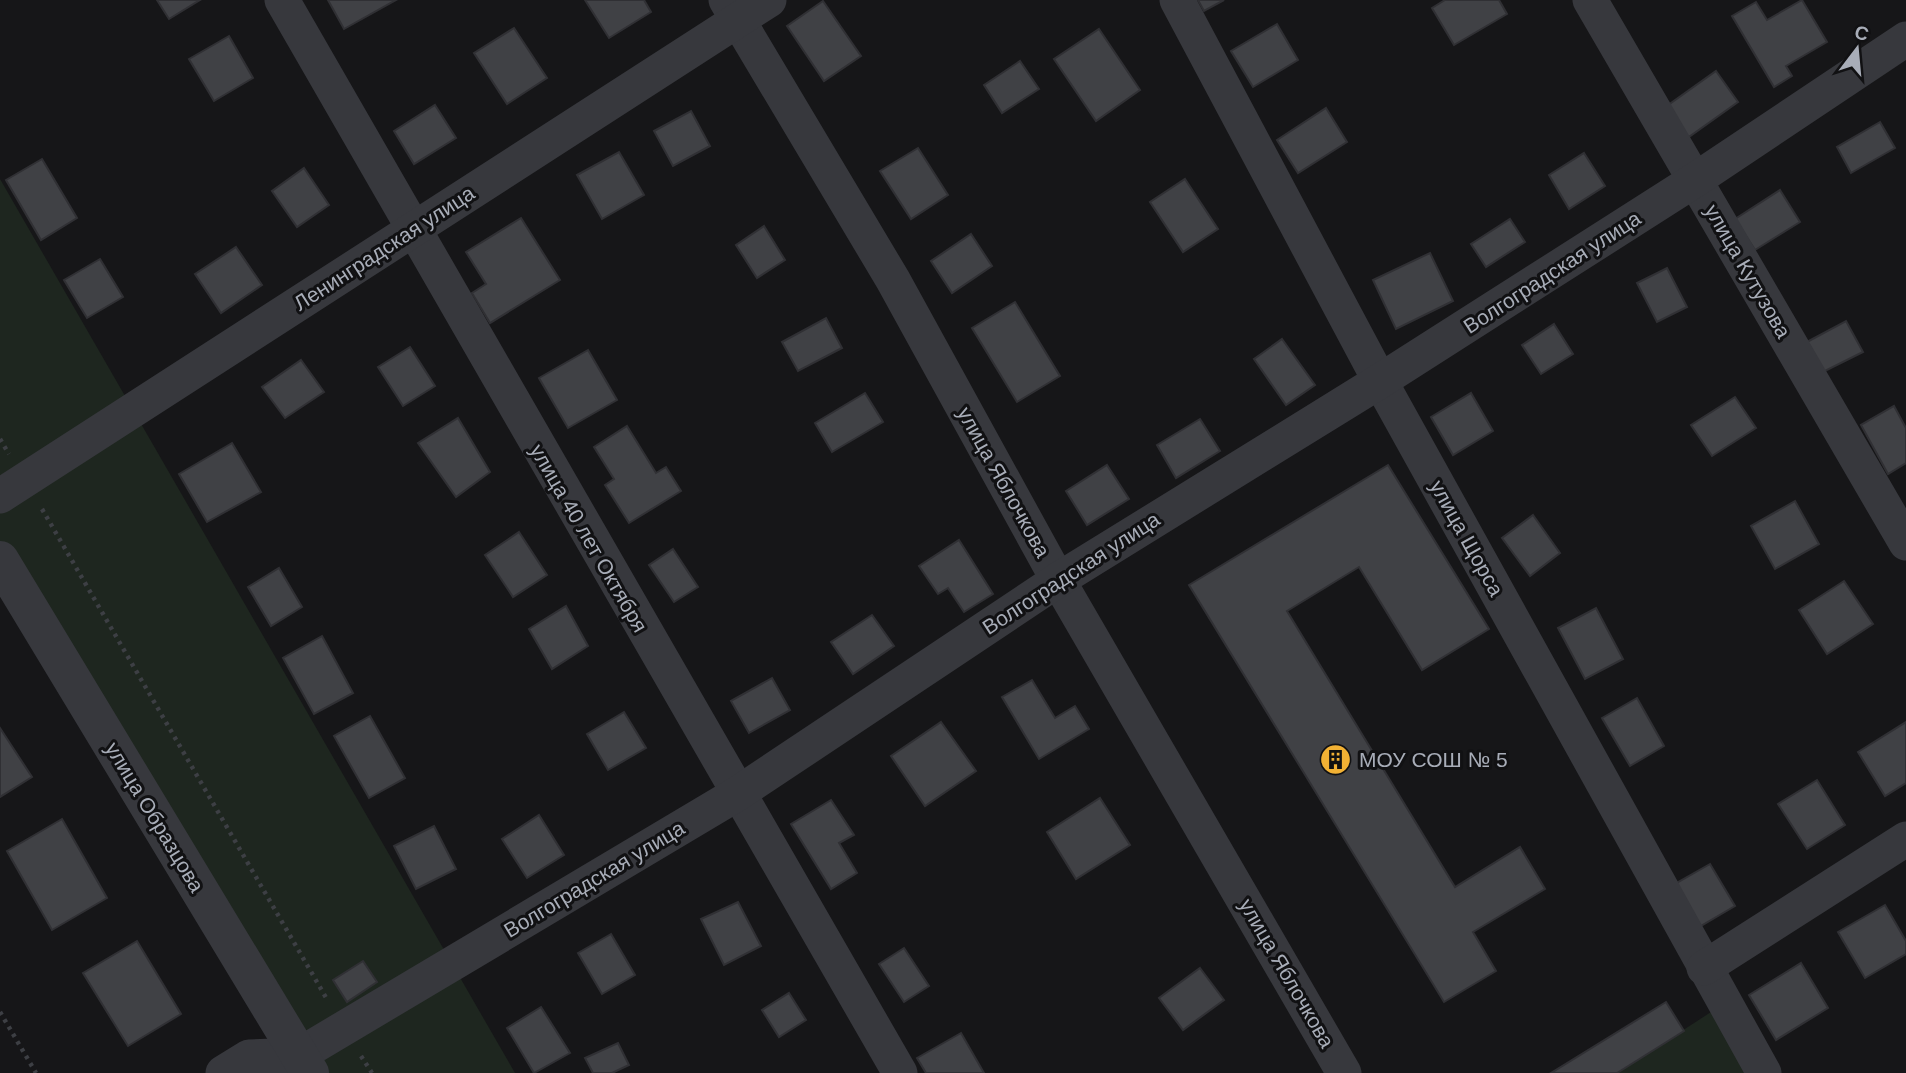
<svg xmlns="http://www.w3.org/2000/svg" width="1906" height="1073" font-family="Arial,sans-serif">
<rect width="100%" height="100%" fill="#161618"/>
<g fill="#1e261f">
<path d="M0 179 515 1073H310L0 560Z"/>
<path d="M1725 1003 1764 1073H1617Z"/>
</g>
<g fill="#404145" stroke="#303034" stroke-width="2">
<path d="M157 0H200L169 19Z"/>
<path d="M328 0H396L344 29Z"/>
<path d="M585 0H644L651 12 609 38Z"/>
<path d="M1198 0H1224L1204 11Z"/>
<path d="M1445 0H1499L1507 14 1454 45 1432 8Z"/>
<path d="M1802 0 1827 42 1786 66 1792 76 1774 87 1732 16 1756 2 1767 20Z"/>
<path d="M823 1 861 56 824 81 787 26Z"/>
<path d="M1277 24 1298 60 1253 87 1231 51Z"/>
<path d="M514 28 547 78 507 104 474 53Z"/>
<path d="M1099 29 1140 90 1096 121 1054 59Z"/>
<path d="M229 36 253 78 214 101 189 59Z"/>
<path d="M1020 61 1039 89 1002 113 984 85Z"/>
<path d="M1716 71 1738 102 1686 139 1664 108Z"/>
<path d="M435 105 456 138 414 164 394 131Z"/>
<path d="M1326 108 1347 142 1298 173 1277 140Z"/>
<path d="M691 111 710 146 673 166 654 131Z"/>
<path d="M1880 122 1895 148 1851 173 1837 147Z"/>
<path d="M918 148 948 195 911 219 880 171Z"/>
<path d="M619 152 644 195 602 219 577 175Z"/>
<path d="M1584 153 1605 186 1569 209 1549 175Z"/>
<path d="M42 159 77 218 41 240 6 180Z"/>
<path d="M304 168 329 205 297 227 272 191Z"/>
<path d="M1185 179 1218 229 1183 252 1150 202Z"/>
<path d="M1780 190 1800 222 1755 250 1735 219Z"/>
<path d="M521 218 560 280 490 323 472 293 486 284 466 252Z"/>
<path d="M1510 219 1525 242 1486 267 1471 244Z"/>
<path d="M764 226 785 260 757 278 736 245Z"/>
<path d="M971 234 992 266 952 293 931 261Z"/>
<path d="M236 247 262 285 221 313 195 274Z"/>
<path d="M1430 253 1453 301 1396 329 1373 280Z"/>
<path d="M100 259 123 297 87 318 64 280Z"/>
<path d="M1667 268 1687 307 1657 322 1637 283Z"/>
<path d="M1015 302 1060 376 1017 402 972 328Z"/>
<path d="M826 318 842 348 798 371 782 342Z"/>
<path d="M1846 321 1863 352 1821 373 1805 343Z"/>
<path d="M1554 324 1573 354 1541 374 1522 345Z"/>
<path d="M1282 339 1315 385 1286 405 1254 359Z"/>
<path d="M410 347 435 386 403 406 378 367Z"/>
<path d="M588 350 617 400 568 428 539 378Z"/>
<path d="M301 360 324 392 285 418 262 387Z"/>
<path d="M865 393 883 422 832 452 815 423Z"/>
<path d="M1471 393 1493 431 1453 455 1431 417Z"/>
<path d="M1735 397 1756 428 1712 456 1691 425Z"/>
<path d="M1894 406 1906 428V463L1888 474 1861 425Z"/>
<path d="M458 418 490 472 456 497 418 443Z"/>
<path d="M1200 419 1220 451 1176 478 1157 445Z"/>
<path d="M627 426 656 473 666 467 681 491 629 523 605 485 614 479 594 447Z"/>
<path d="M232 443 261 492 207 522 179 474Z"/>
<path d="M1107 465 1129 499 1087 525 1066 491Z"/>
<path d="M1388 465 1489 629 1422 670 1359 567 1287 611 1455 887 1520 847 1545 889 1473 932 1496 971 1444 1002 1189 585Z"/>
<path d="M1795 501 1819 544 1775 569 1751 526Z"/>
<path d="M1533 515 1560 553 1530 576 1502 538Z"/>
<path d="M519 532 547 575 513 597 485 555Z"/>
<path d="M959 540 993 594 964 612 948 588 938 594 919 566Z"/>
<path d="M673 549 698 587 674 602 649 565Z"/>
<path d="M279 568 302 607 271 626 248 587Z"/>
<path d="M1844 581 1873 624 1827 654 1799 610Z"/>
<path d="M566 606 588 646 552 669 529 629Z"/>
<path d="M1596 608 1623 659 1585 679 1558 628Z"/>
<path d="M872 615 894 646 853 674 831 642Z"/>
<path d="M322 636 353 693 314 714 283 658Z"/>
<path d="M772 678 790 710 749 733 731 701Z"/>
<path d="M1032 680 1055 718 1075 706 1089 729 1039 759 1002 697Z"/>
<path d="M1637 698 1664 746 1630 766 1602 718Z"/>
<path d="M624 712 646 748 608 770 587 734Z"/>
<path d="M370 716 405 778 369 798 334 736Z"/>
<path d="M941 722 976 771 925 806 891 756Z"/>
<path d="M1906 722V783L1885 796 1858 752Z"/>
<path d="M0 728 32 777 0 797Z"/>
<path d="M1817 780 1845 825 1807 849 1778 804Z"/>
<path d="M1100 798 1130 845 1076 879 1047 832Z"/>
<path d="M831 800 854 835 839 843 857 873 831 889 791 824Z"/>
<path d="M539 815 564 855 527 878 502 839Z"/>
<path d="M62 819 107 898 52 930 7 851Z"/>
<path d="M434 826 456 869 416 889 394 846Z"/>
<path d="M1710 864 1735 906 1699 927 1675 884Z"/>
<path d="M738 902 761 946 724 965 701 919Z"/>
<path d="M1885 905 1906 941V954L1865 978 1838 932Z"/>
<path d="M611 934 635 975 602 994 578 953Z"/>
<path d="M137 941 181 1014 128 1046 83 973Z"/>
<path d="M904 948 929 986 904 1002 879 964Z"/>
<path d="M363 961 377 982 347 1002 333 980Z"/>
<path d="M1801 963 1828 1008 1776 1040 1749 995Z"/>
<path d="M1200 968 1224 1000 1183 1030 1159 998Z"/>
<path d="M789 993 806 1020 779 1037 762 1010Z"/>
<path d="M1666 1002 1684 1031 1617 1073H1551Z"/>
<path d="M541 1007 570 1053 534 1073 507 1028Z"/>
<path d="M961 1033 984 1073H926L917 1058Z"/>
<path d="M618 1043 629 1065 612 1073H593L585 1058Z"/>
</g>
<g fill="none" stroke-linecap="round" stroke-linejoin="round">
<g stroke="#3d3f44" stroke-width="4.5" stroke-dasharray="3.5 5" stroke-linecap="butt">
<path d="M0 439 9 454"/>
<path d="M42 509 328 1001"/>
<path d="M0 1012 36 1073"/>
<path d="M361 1056 372 1073"/>
</g>
<g stroke="#37383d" stroke-width="35">
<path d="M282 0 900 1073"/>
<path d="M726 0 893 280 1058 580 1344 1073"/>
<path d="M1177 0 1380 381 1764 1073"/>
<path d="M1590 0 1906 543"/>
<path d="M0 496 769 0"/>
<path d="M1704 968 1906 839"/>
<path d="M223 1073 249 1057 299 1055 737 794 1058 580 1380 381 1695 180 1906 39"/>
</g>
<path stroke="#37383d" stroke-width="38" d="M0 560 310 1073"/>
</g>
<defs>
<symbol id="building-disc" viewBox="-11 -11 22 22"><circle r="9.5" fill="#f2b134" stroke="#111113"/><path d="M-4-6H4V6H1V3H-1V6H-4ZM-2.5-4.3h1.7v1.8h-1.7ZM.8-4.3h1.7v1.8H.8ZM-2.5-1h1.7V.8h-1.7ZM.8-1h1.7V.8H.8Z" fill="#111"/></symbol>
</defs>
<g fill-rule="evenodd">
<use href="#building-disc" x="1318" y="742" width="35" height="35"/>
</g>
<g text-anchor="middle" dominant-baseline="central" stroke-width="6" stroke-linejoin="round" paint-order="stroke">
<g font-size="21" fill="#a8adb8" stroke="#111113">
<text transform="translate(384 248) rotate(-33)">Ленинградская улица</text>
<text transform="translate(1748 271) rotate(60)">улица Кутузова</text>
<text transform="translate(1552 272) rotate(-33)">Волгоградская улица</text>
<text transform="translate(1004 482) rotate(61)">улица Яблочкова</text>
<text transform="translate(589 538) rotate(60)">улица 40 лет Октября</text>
<text transform="translate(1467 538) rotate(61)">улица Щорса</text>
<text transform="translate(1071 573) rotate(-33)">Волгоградская улица</text>
<text transform="translate(155 817) rotate(59)">улица Образцова</text>
<text transform="translate(594 879) rotate(-31)">Волгоградская улица</text>
<text transform="translate(1287 973) rotate(60)">улица Яблочкова</text>
</g>
<g font-size="21" fill="#a8adb8" stroke="#111113" text-anchor="start">
<text x="1359" y="759">МОУ СОШ № 5</text>
</g>
</g>
<g transform="translate(1857 49) rotate(16)" stroke="#111113" stroke-width="5" paint-order="stroke">
<path d="M0-5L12 26L0 18L-12 26Z" fill="#a8adb8"/>
<text y="-10" font-size="19" font-weight="bold" text-anchor="middle" fill="#a8adb8">С</text>
</g>
</svg>
